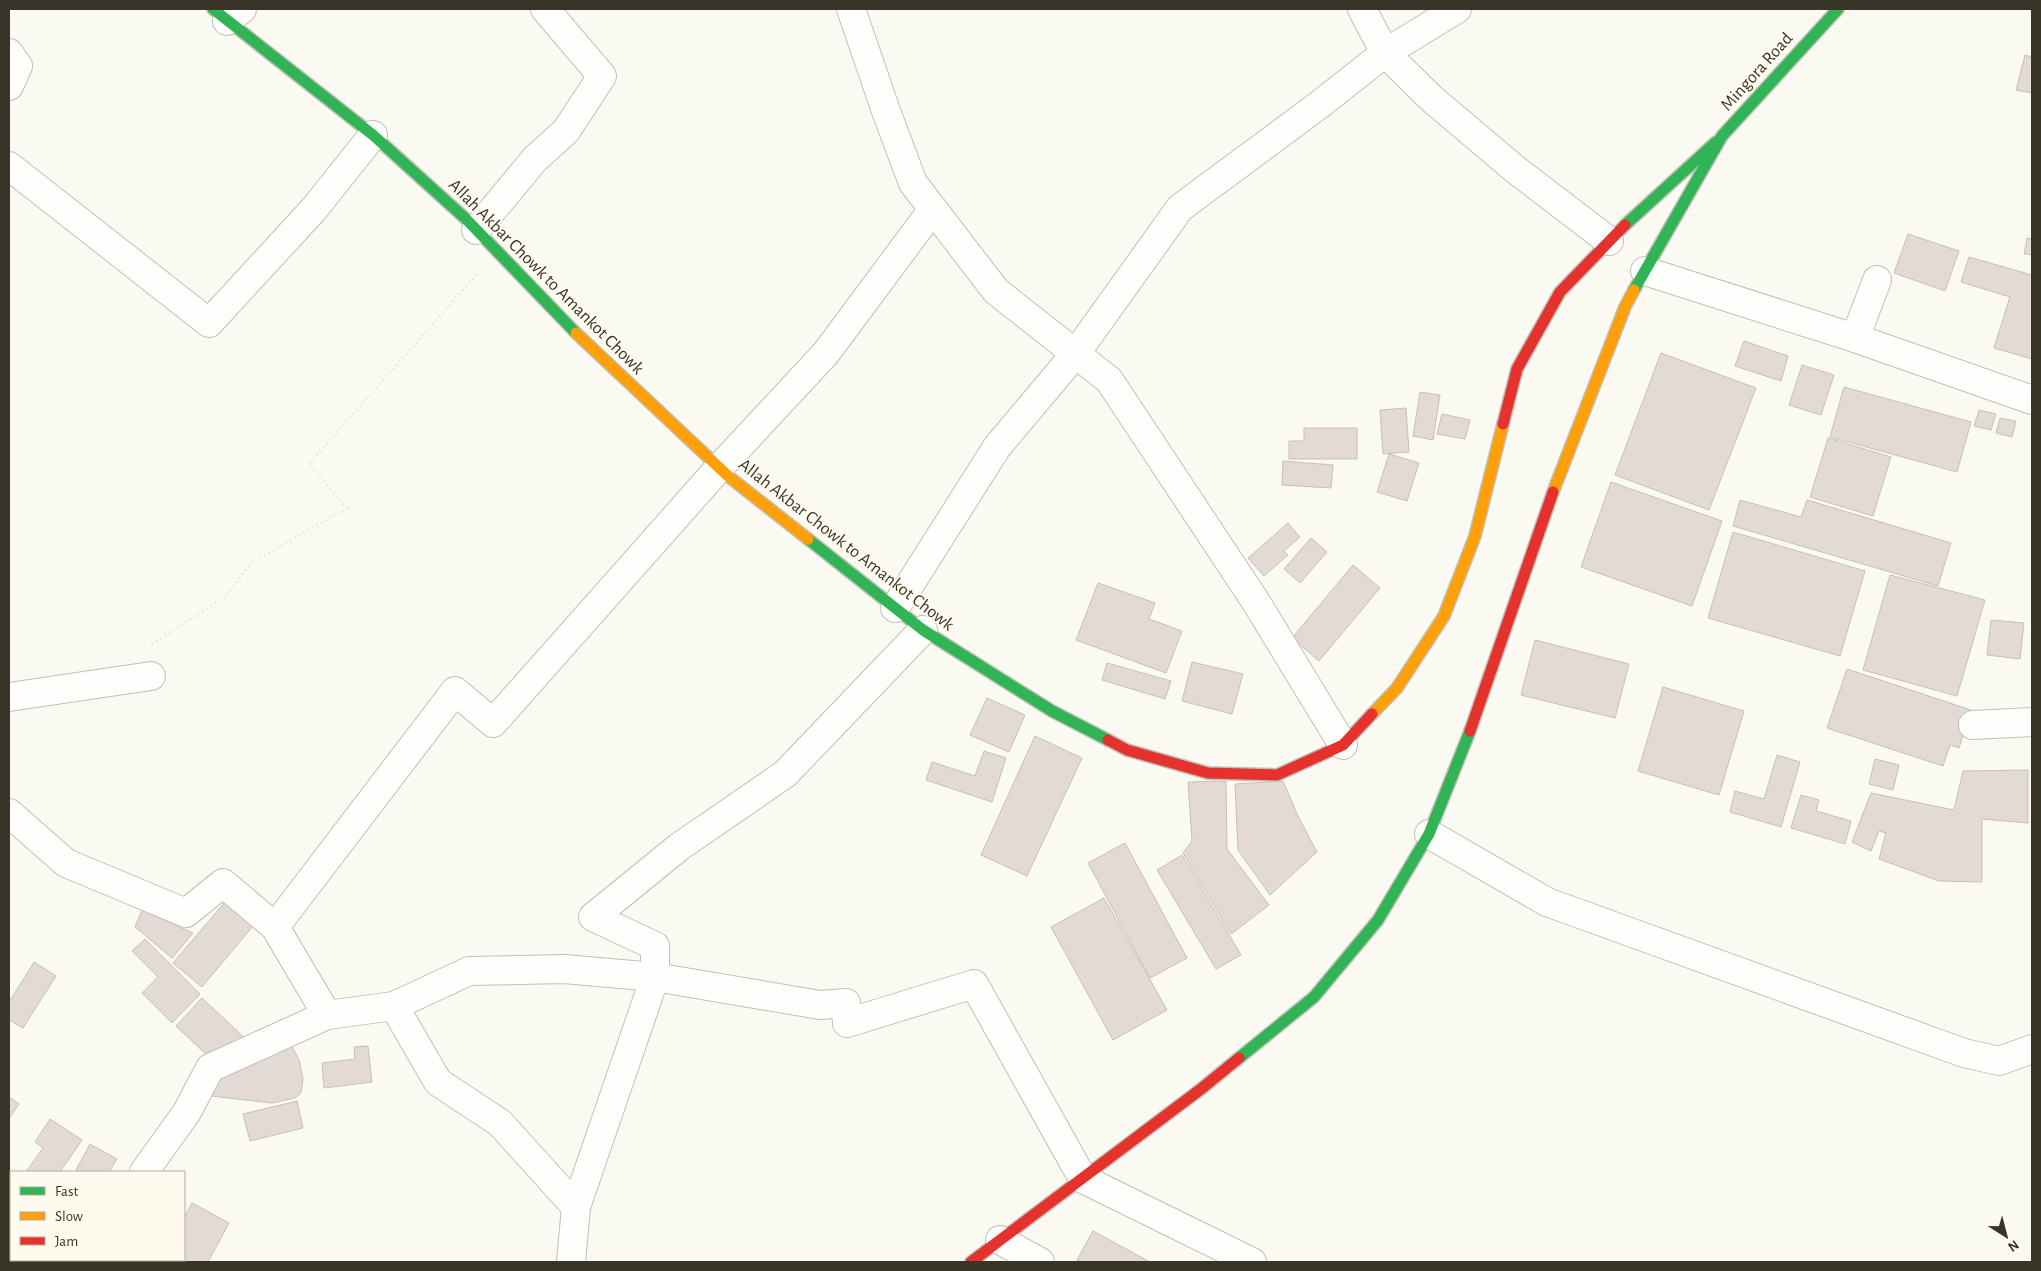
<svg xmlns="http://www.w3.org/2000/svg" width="2041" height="1271" font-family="'Alegreya Sans',sans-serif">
<rect width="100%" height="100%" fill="#faf9f2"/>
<g fill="#e4dad5" stroke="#c6bfba">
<path d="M2025 55 2032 57V93L2016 90Z"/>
<path d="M1908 234 1959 251 1945 291 1894 273Z"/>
<path d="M2027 238 2032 239V255L2024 254Z"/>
<path d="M1969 257 2032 275V359L1994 348 2010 297 1961 282Z"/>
<path d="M1744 341 1788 356 1781 381 1735 366Z"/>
<path d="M1661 353 1756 388 1709 510 1615 475Z"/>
<path d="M1802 365 1834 375 1821 415 1789 405Z"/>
<path d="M1844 387 1971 422 1957 472 1830 437Z"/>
<path d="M1420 392 1440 395 1433 440 1413 436Z"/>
<path d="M1406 408 1409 452 1383 454 1380 410Z"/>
<path d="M1979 410 1996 414 1991 430 1974 426Z"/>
<path d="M1442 414 1470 420 1465 439 1437 434Z"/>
<path d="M2000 418 2016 421 2012 437 1996 433Z"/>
<path d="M1304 428H1357V459H1289V441H1304Z"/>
<path d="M1828 438 1891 457 1873 516 1810 497Z"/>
<path d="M1389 454 1419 463 1407 501 1377 492Z"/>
<path d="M1283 461 1333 465 1331 488 1282 485Z"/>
<path d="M1611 482 1722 521 1692 606 1581 567Z"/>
<path d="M1740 500 1801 517 1807 500 1951 543 1938 586 1733 526Z"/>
<path d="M1288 523 1300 537 1284 551 1288 555 1264 576 1248 558Z"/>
<path d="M1733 532 1865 571 1840 656 1708 618Z"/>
<path d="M1311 538 1327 552 1300 583 1284 569Z"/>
<path d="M1353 565 1380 588 1319 661 1292 638Z"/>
<path d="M1890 575 1985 600 1957 696 1863 670Z"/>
<path d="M1098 583 1155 603 1149 619 1182 631 1166 673 1076 640Z"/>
<path d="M1991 620 2024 623 2020 659 1987 655Z"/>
<path d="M1535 640 1629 664 1615 718 1521 695Z"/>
<path d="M1192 662 1243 674 1232 714 1182 701Z"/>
<path d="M1107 663 1171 681 1165 699 1102 680Z"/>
<path d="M1847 669 1971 710 1959 748 1950 745 1943 766 1827 728Z"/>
<path d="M1663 687 1744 711 1719 795 1638 771Z"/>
<path d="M987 698 1025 715 1009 752 970 735Z"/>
<path d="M1035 736 1082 758 1027 876 981 855Z"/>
<path d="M984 751 1006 758 992 802 926 780 932 762 975 776Z"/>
<path d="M1777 755 1800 762 1781 827 1730 812 1735 791 1764 799Z"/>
<path d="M1875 759 1899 765 1893 790 1869 784Z"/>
<path d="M2028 770V823L1982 819V882L1939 881 1879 859 1886 833 1879 831 1871 851 1852 842 1871 793 1954 810 1963 771Z"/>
<path d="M1226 781 1227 849 1269 905 1231 934 1183 853 1192 841 1188 782Z"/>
<path d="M1283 781 1298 816 1317 852 1270 895 1238 850 1235 784Z"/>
<path d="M1801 795 1819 800 1816 811 1851 821 1845 844 1791 828Z"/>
<path d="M1125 843 1187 958 1150 978 1088 863Z"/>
<path d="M1182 855 1241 955 1216 969 1157 870Z"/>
<path d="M1104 898 1167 1010 1113 1040 1051 927Z"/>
<path d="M225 902 253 926 202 987 173 963Z"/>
<path d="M142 910 193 933 172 958 135 927Z"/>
<path d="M145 939 200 994 172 1023 142 993 158 977 132 951Z"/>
<path d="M34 962 56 976 23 1028 9 1020V1002Z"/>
<path d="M202 998 250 1043 213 1061 176 1026Z"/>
<path d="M287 1037 299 1060 303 1079 301 1093 295 1098 272 1103 211 1096 213 1076Z"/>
<path d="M368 1046 372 1082 324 1088 322 1063 355 1059 354 1047Z"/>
<path d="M9 1097 19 1104 9 1118Z"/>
<path d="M297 1101 303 1128 250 1141 243 1114Z"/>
<path d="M50 1119 82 1140 60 1172H26L43 1148 35 1142Z"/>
<path d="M90 1144 117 1159 109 1172H75Z"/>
<path d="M192 1203 229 1223 208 1262H160L161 1260H184V1218Z"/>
<path d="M11 1213V1243L9 1241V1218Z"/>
<path d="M1093 1231 1150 1262H1082L1077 1260Z"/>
<path d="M44 1260H84L83 1262H49Z"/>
<path d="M98 1260H135L134 1262H96Z"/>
</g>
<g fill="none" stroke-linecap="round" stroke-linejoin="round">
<defs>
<g id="street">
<path d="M851 9 886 111 913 183 996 291 1109 380 1256 602 1343 745"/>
<path d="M1362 9 1385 53 1432 99 1516 170 1609 241"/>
<path d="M227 21 242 9"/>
<path d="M9 53 18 66 9 86"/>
<path d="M9 166 209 323 314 209 373 135"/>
<path d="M476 230 535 159 566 131 602 76 545 9"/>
<path d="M1645 271 1855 338 2032 400"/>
<path d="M1855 338 1877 280"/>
<path d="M895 608 997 447 1076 353 1180 208 1319 105 1385 53 1457 9"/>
<path d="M9 697 151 676"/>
<path d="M1973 725 2032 722"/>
<path d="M9 813 66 863 186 913 223 883 275 927 327 1015"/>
<path d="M1429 834 1547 902 1964 1053 1999 1061 2032 1049"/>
<path d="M275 927 455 691 493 723 719 468 826 353 933 209"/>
<path d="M394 1006 438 1082 500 1123 576 1207 571 1262"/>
<path d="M144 1172 187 1112 210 1068 327 1015 394 1006 469 971 564 969 655 977 820 1005 846 1003 847 1023 974 984 1083 1179 1252 1262"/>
<path d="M576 1207 655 977V946L593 917 679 847 785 774 923 630"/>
<path d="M1000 1240 1040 1262"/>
<path d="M88 1262 90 1260"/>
</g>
<g id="fast">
<path d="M213 9 373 135 466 219 576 333"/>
<path d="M1625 225 1716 142"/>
<path d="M1634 290 1722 136 1838 9"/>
<path d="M808 539 923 630 1052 711 1108 740"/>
<path d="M1239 1058 1314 997 1378 920 1429 834 1470 731"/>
</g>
<g id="slow">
<path d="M576 333 728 476 808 539"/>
<path d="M1553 492 1625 307 1634 290"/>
<path d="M1372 714 1397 688 1444 616 1475 536 1503 424"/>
</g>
<g id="jam">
<path d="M1503 424 1517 369 1560 292 1625 225"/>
<path d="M1470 731 1553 492"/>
<path d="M1108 740 1127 750 1208 773 1277 775 1343 745 1372 714"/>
<path d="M971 1262 1201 1089 1239 1058"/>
</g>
</defs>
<use href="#street" stroke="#c1c0b7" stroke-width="30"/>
<use href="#fast" stroke="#c1c0b7" stroke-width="14"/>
<use href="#slow" stroke="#c1c0b7" stroke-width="14"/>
<use href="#jam" stroke="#c1c0b7" stroke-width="14"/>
<path stroke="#e1e0de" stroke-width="3" stroke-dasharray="1 4" stroke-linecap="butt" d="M152 644 225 597 251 563 347 508 309 464 477 274"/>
<use href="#street" stroke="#fefefd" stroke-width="28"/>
<use href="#fast" stroke="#30b455" stroke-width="11"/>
<use href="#slow" stroke="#ff9f0a" stroke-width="11"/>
<use href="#jam" stroke="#e5322d" stroke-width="11"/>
</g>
<g text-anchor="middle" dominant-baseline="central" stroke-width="4" stroke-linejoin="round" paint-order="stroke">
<g font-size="18" fill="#383528" stroke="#fefbee">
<text transform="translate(1757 72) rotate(-48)">Mingora Road</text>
<text transform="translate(546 277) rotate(45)">Allah Akbar Chowk to Amankot Chowk</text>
<text transform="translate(846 545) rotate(38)">Allah Akbar Chowk to Amankot Chowk</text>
</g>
</g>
<rect width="2041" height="1271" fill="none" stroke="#383528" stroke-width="20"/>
<rect x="10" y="1171" width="175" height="90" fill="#fefbee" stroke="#afac9f"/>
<rect x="20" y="1187" width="25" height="8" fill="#30b455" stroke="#afac9f"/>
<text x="55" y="1196" font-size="15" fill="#383528">Fast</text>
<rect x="20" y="1212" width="25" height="8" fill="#ff9f0a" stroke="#afac9f"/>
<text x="55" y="1221" font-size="15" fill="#383528">Slow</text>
<rect x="20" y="1237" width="25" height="8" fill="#e5322d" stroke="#afac9f"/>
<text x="55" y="1246" font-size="15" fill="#383528">Jam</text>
<g transform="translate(2006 1236) rotate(144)" stroke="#fefbee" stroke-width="4" paint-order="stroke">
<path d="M0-4L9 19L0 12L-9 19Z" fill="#383528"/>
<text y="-8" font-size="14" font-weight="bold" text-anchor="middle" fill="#383528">N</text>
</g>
</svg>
